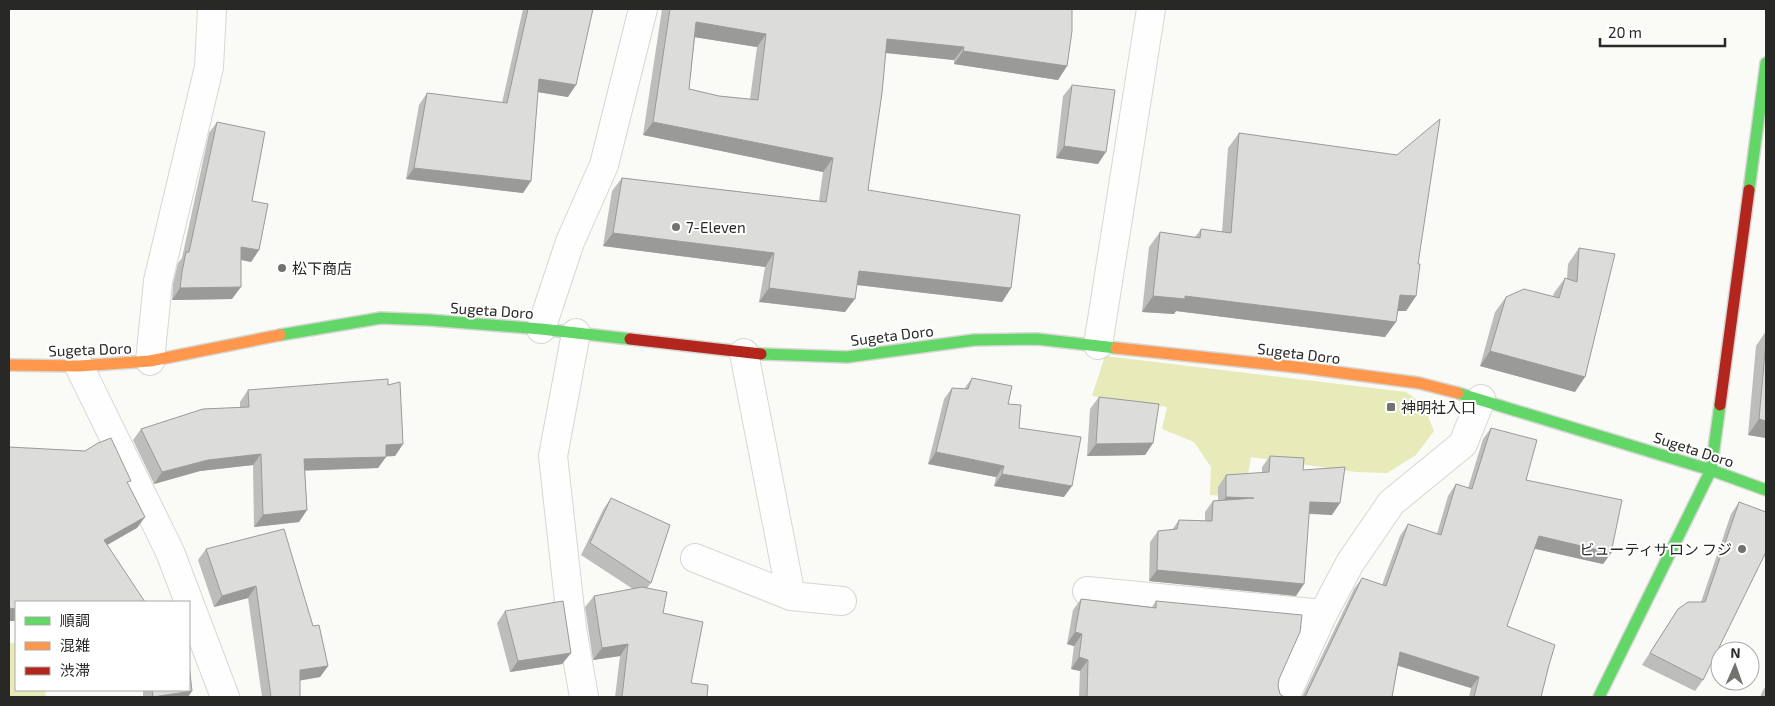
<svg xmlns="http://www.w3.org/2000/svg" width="1775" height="706" font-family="'Exo 2','Noto Sans JP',sans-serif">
<rect width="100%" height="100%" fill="#fafaf7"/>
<g fill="#e7eab9">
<path d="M1105 356 1406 392 1423 404 1434 431 1416 455 1387 473 1356 472 1251 457 1244 497 1210 495 1211 467 1194 442 1162 429 1167 407 1092 396Z"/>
<path d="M9 643H16V690H45L46 697H9Z"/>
</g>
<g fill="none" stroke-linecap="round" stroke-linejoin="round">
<defs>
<g id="street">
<path d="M541 329 570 242 604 165 643 9"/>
<path d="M576 333 553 456 572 628 584 697"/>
<path d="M1098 345 1151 9"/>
<path d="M744 353 791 596"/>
<path d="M150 361 158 281 209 67 212 9"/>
<path d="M79 366 170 552 225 697"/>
<path d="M695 558 791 596 842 601"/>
<path d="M1087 591 1323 614"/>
<path d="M1285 697 1323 614 1350 563 1391 503 1463 444 1481 399"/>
</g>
<g id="fast">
<path d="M1749 190 1766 63"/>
<path d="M280 335 381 318 429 320 541 329 630 339"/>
<path d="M761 354 847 357 974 340 1037 339 1116 348"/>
<path d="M1458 393 1711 470 1766 490"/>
<path d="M1599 697 1711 470 1720 405"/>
</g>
<g id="slow">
<path d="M1116 348 1305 368 1419 383 1458 393"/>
<path d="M9 365 79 366 150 361 280 335"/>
</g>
<g id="jam">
<path d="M630 339 761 354"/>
<path d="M1720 405 1749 190"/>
</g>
</defs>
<use href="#street" stroke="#d6d6d3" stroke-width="30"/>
<use href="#fast" stroke="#d6d6d3" stroke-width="14"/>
<use href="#slow" stroke="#d6d6d3" stroke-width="14"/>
<use href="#jam" stroke="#d6d6d3" stroke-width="14"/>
<use href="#street" stroke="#fefefe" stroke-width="28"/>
<use href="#fast" stroke="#63d668" stroke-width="11"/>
<use href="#slow" stroke="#ff974d" stroke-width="11"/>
<use href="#jam" stroke="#b3261e" stroke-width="11"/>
</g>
<g fill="#bdbdbb" fill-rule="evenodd">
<path d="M523 9H593L568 97 538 92 531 181 523 193 406 179 419 105 427 93 502 103Z"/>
<path d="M662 9H1072L1067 66 1058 80 954 64V60L885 53 868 190 1011 288 1002 302 857 285 845 312 759 302 765 267 603 246 612 191 622 178 819 201 823 172 643 135ZM695 37 757 47 750 99 719 96 689 89Z"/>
<path d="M1072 85 1098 164 1056 158 1063 96Z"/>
<path d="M217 122 259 250 251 262 241 260 232 299 172 300 173 284 178 263 182 258 209 133Z"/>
<path d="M1239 133 1418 264 1416 296 1406 311H1397L1385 337 1176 311 1174 314 1142 312 1149 247 1160 232 1195 237 1201 229 1222 232 1228 148Z"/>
<path d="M1579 248 1575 392 1480 366 1495 312 1506 297 1553 296 1554 293 1565 278 1567 279 1568 264Z"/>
<path d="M1766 331V438L1748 435 1756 346Z"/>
<path d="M972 378 1008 404 1019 428 1064 497 994 486 996 477 928 464 944 399 952 388 964 389Z"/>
<path d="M388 385 403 444 395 456H386L378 468 305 470 307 510 299 522 254 527 253 465 200 471 154 484 133 440 141 429 240 407V402L248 390Z"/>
<path d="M1099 397 1153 443 1145 455 1087 456 1090 409Z"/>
<path d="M1491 428 1526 480 1611 553 1603 564 1534 548 1507 626 1549 665 1541 697H1469L1471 688 1398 665 1392 697H1302L1354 589 1362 578 1382 585 1400 536 1408 524 1437 534 1448 496 1456 484 1468 488 1483 439Z"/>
<path d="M1270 456 1303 470 1332 515 1309 514 1296 596 1149 581 1150 542 1158 531 1172 530 1179 520 1205 521V512L1213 501 1218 500V487L1226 475 1262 473V467Z"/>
<path d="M611 498 651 583 647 588 663 613 691 683 707 697H615L620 656 593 660 585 607 594 596 633 589 581 555 603 510Z"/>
<path d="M1739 502 1703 680 1695 691 1642 665 1678 609 1701 602 1731 514Z"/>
<path d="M206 549 313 626 328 666 320 677 300 680V697H262L248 598 214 607 198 560Z"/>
<path d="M1081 599 1152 607 1156 601 1279 679 1278 686 1280 694 1284 697H1079L1080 671 1071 669 1074 646 1067 644 1073 610Z"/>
<path d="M505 611 571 653 562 664 510 672 497 623Z"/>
<path d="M1766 686V697H1760L1763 690Z"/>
<path d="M143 690H189L192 691 188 697H143Z"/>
</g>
<g fill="#9a9a99">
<path d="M696 22 766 34 757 47 687 36Z"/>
<path d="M887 39 964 47 954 60 877 52Z"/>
<path d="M963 51 1067 66 1058 80 954 64Z"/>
<path d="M539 79 576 85 568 97 531 91Z"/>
<path d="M653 122 833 158 823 172 643 135Z"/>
<path d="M1064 146 1106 152 1098 164 1056 158Z"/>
<path d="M414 168 531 181 523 193 406 179Z"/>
<path d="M613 233 774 253 765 267 603 246Z"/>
<path d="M241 247 259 250 251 262 233 258Z"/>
<path d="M859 271 1011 288 1002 302 849 284Z"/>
<path d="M241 287 232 299 172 300 180 288Z"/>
<path d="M769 288 855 299 845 312 759 302Z"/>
<path d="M1400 295 1416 296 1406 311H1390Z"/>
<path d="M1153 296H1185L1396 322 1385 337 1176 311 1174 314 1142 312Z"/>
<path d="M1490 351 1585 377 1575 392 1480 366Z"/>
<path d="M1759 419 1766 421V438L1748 435Z"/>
<path d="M1153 443 1145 455 1087 456 1096 444Z"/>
<path d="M403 444 395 456 378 457 386 445Z"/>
<path d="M936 452 1004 466 996 477 928 464Z"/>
<path d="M261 454 253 465 200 471 154 484 162 472 208 460Z"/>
<path d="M386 457 378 468 296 471 304 459Z"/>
<path d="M1002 474 1072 486 1064 497 994 486Z"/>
<path d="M1226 497 1254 498 1218 509Z"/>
<path d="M1310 502 1340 503 1332 515 1302 513Z"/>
<path d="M307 510 299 522 254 527 263 515Z"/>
<path d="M145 517 137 528 95 552 104 540Z"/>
<path d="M1539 536 1611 553 1603 564 1531 548Z"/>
<path d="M1157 570 1304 584 1296 596 1149 581Z"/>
<path d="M256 586 248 598 214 607 222 596Z"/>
<path d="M9 608 16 609V621H9Z"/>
<path d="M1075 632 1082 634 1074 646 1067 644Z"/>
<path d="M628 644 620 656 593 660 602 648Z"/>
<path d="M1400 652 1479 677 1471 688 1392 664Z"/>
<path d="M571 653 562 664 510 672 518 661Z"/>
<path d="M1079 657 1088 660 1080 671 1071 669Z"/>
<path d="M328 666 320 677 292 682 300 670Z"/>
<path d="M192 691 188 697H152H153Z"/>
</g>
<g fill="#dcdcda" stroke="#9a9a99" fill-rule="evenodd">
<path d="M528 9H593L576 85 539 79 531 181 414 168 427 93 507 103Z"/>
<path d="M670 9H1072V31L1067 66 963 51 964 47 887 39 882 93 868 190 1020 215 1011 288 859 271 855 299 769 288 774 253 613 233 622 178 826 202 833 158 653 122ZM696 22 766 34 758 100 719 96 689 89Z"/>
<path d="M1072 85 1115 90 1106 152 1064 146Z"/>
<path d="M1440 119 1418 264H1420L1416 296 1400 295 1396 322 1185 296V299L1153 296 1160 232 1200 238 1201 229 1231 233 1239 133 1397 155Z"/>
<path d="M217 122 265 132 252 201 268 204 259 250 241 247V287L180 288 182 272 186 252H189Z"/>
<path d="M1579 248 1615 254 1585 377 1490 351 1506 297 1524 289 1559 298 1565 278 1577 282Z"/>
<path d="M1766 341V421L1759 419Z"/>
<path d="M972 378 1012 386 1008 404 1021 405 1019 428 1081 437 1072 486 1002 474 1004 466 936 452 952 388 968 389Z"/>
<path d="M388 379V385L400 382 403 444 386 445V457L304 459 307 510 263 515 261 454 208 460 162 472 141 429 203 409 249 407 248 390Z"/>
<path d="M1099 397 1159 404 1153 443 1096 444Z"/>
<path d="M1491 428 1537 440 1526 480 1622 500 1611 553 1539 536 1507 626 1555 645 1549 665 1541 697H1474L1479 677 1400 652 1392 697H1305L1362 578 1386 586 1408 524 1441 535 1456 484 1472 489Z"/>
<path d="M111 438 131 481 127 482 145 517 104 540 145 602H16V609L9 608V447L85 451 98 443Z"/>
<path d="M1270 456 1304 458 1303 470 1345 467 1340 503 1310 502 1304 584 1157 570 1158 531 1177 529 1179 520 1212 521 1213 501 1254 498 1226 497V475L1269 472Z"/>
<path d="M611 498 670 525 651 583 590 543Z"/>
<path d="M1739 502 1766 512V552L1703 680 1650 653 1678 609 1688 602H1705Z"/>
<path d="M284 529 313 626 319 625 328 666 300 670V697H271L256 586 222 596 206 549Z"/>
<path d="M642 587 667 592 663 613 703 622 691 683 708 685 707 697H622L628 644 602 648 594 596Z"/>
<path d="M1081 599 1156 608V601L1302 615 1300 632 1279 679 1278 686 1280 694 1284 697H1087L1088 660 1079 657 1082 634 1075 632Z"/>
<path d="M563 601 571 653 518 661 505 611Z"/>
<path d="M189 664 192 691 153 697 152 690H189Z"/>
</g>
<g fill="#72726f" stroke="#fff" stroke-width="2">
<circle cx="676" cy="227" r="5"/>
<circle cx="282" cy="268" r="5"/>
<rect x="1386" y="402" width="10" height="10" rx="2.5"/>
<circle cx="1742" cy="549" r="5"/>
</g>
<g text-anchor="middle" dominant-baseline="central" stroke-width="4" stroke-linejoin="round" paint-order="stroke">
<g font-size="15" fill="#282826" stroke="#fff" text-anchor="start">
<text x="686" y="227">7-Eleven</text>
<text x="292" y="268">松下商店</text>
<text x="1401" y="407">神明社入口</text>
<text x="1732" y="549" text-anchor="end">ビューティサロン フジ</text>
</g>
<g font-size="15" fill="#282826" stroke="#fff">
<text transform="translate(492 310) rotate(4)">Sugeta Doro</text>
<text transform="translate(892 335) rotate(-7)">Sugeta Doro</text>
<text transform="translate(90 349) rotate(-2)">Sugeta Doro</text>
<text transform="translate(1299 353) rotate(7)">Sugeta Doro</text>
<text transform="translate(1694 449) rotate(18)">Sugeta Doro</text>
</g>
</g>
<rect width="1775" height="706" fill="none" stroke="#282826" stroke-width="20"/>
<rect x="15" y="601" width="175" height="90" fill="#ffffff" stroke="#a9a9a8"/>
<rect x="25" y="617" width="25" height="8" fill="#63d668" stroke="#a9a9a8"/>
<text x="60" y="626" font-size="15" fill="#282826">順調</text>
<rect x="25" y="642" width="25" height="8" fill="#ff974d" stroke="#a9a9a8"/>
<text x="60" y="651" font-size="15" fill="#282826">混雑</text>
<rect x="25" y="667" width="25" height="8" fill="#b3261e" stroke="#a9a9a8"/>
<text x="60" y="676" font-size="15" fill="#282826">渋滞</text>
<g transform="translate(1735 666) rotate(2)"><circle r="24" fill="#ffffff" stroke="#a9a9a8"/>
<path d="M0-4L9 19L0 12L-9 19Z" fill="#72726f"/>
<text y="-8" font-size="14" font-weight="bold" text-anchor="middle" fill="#282826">N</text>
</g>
<path d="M1600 38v8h125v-8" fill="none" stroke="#282826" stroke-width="2.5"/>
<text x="1608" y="38" font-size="15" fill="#282826" stroke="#ffffff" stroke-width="4" paint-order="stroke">20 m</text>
</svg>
